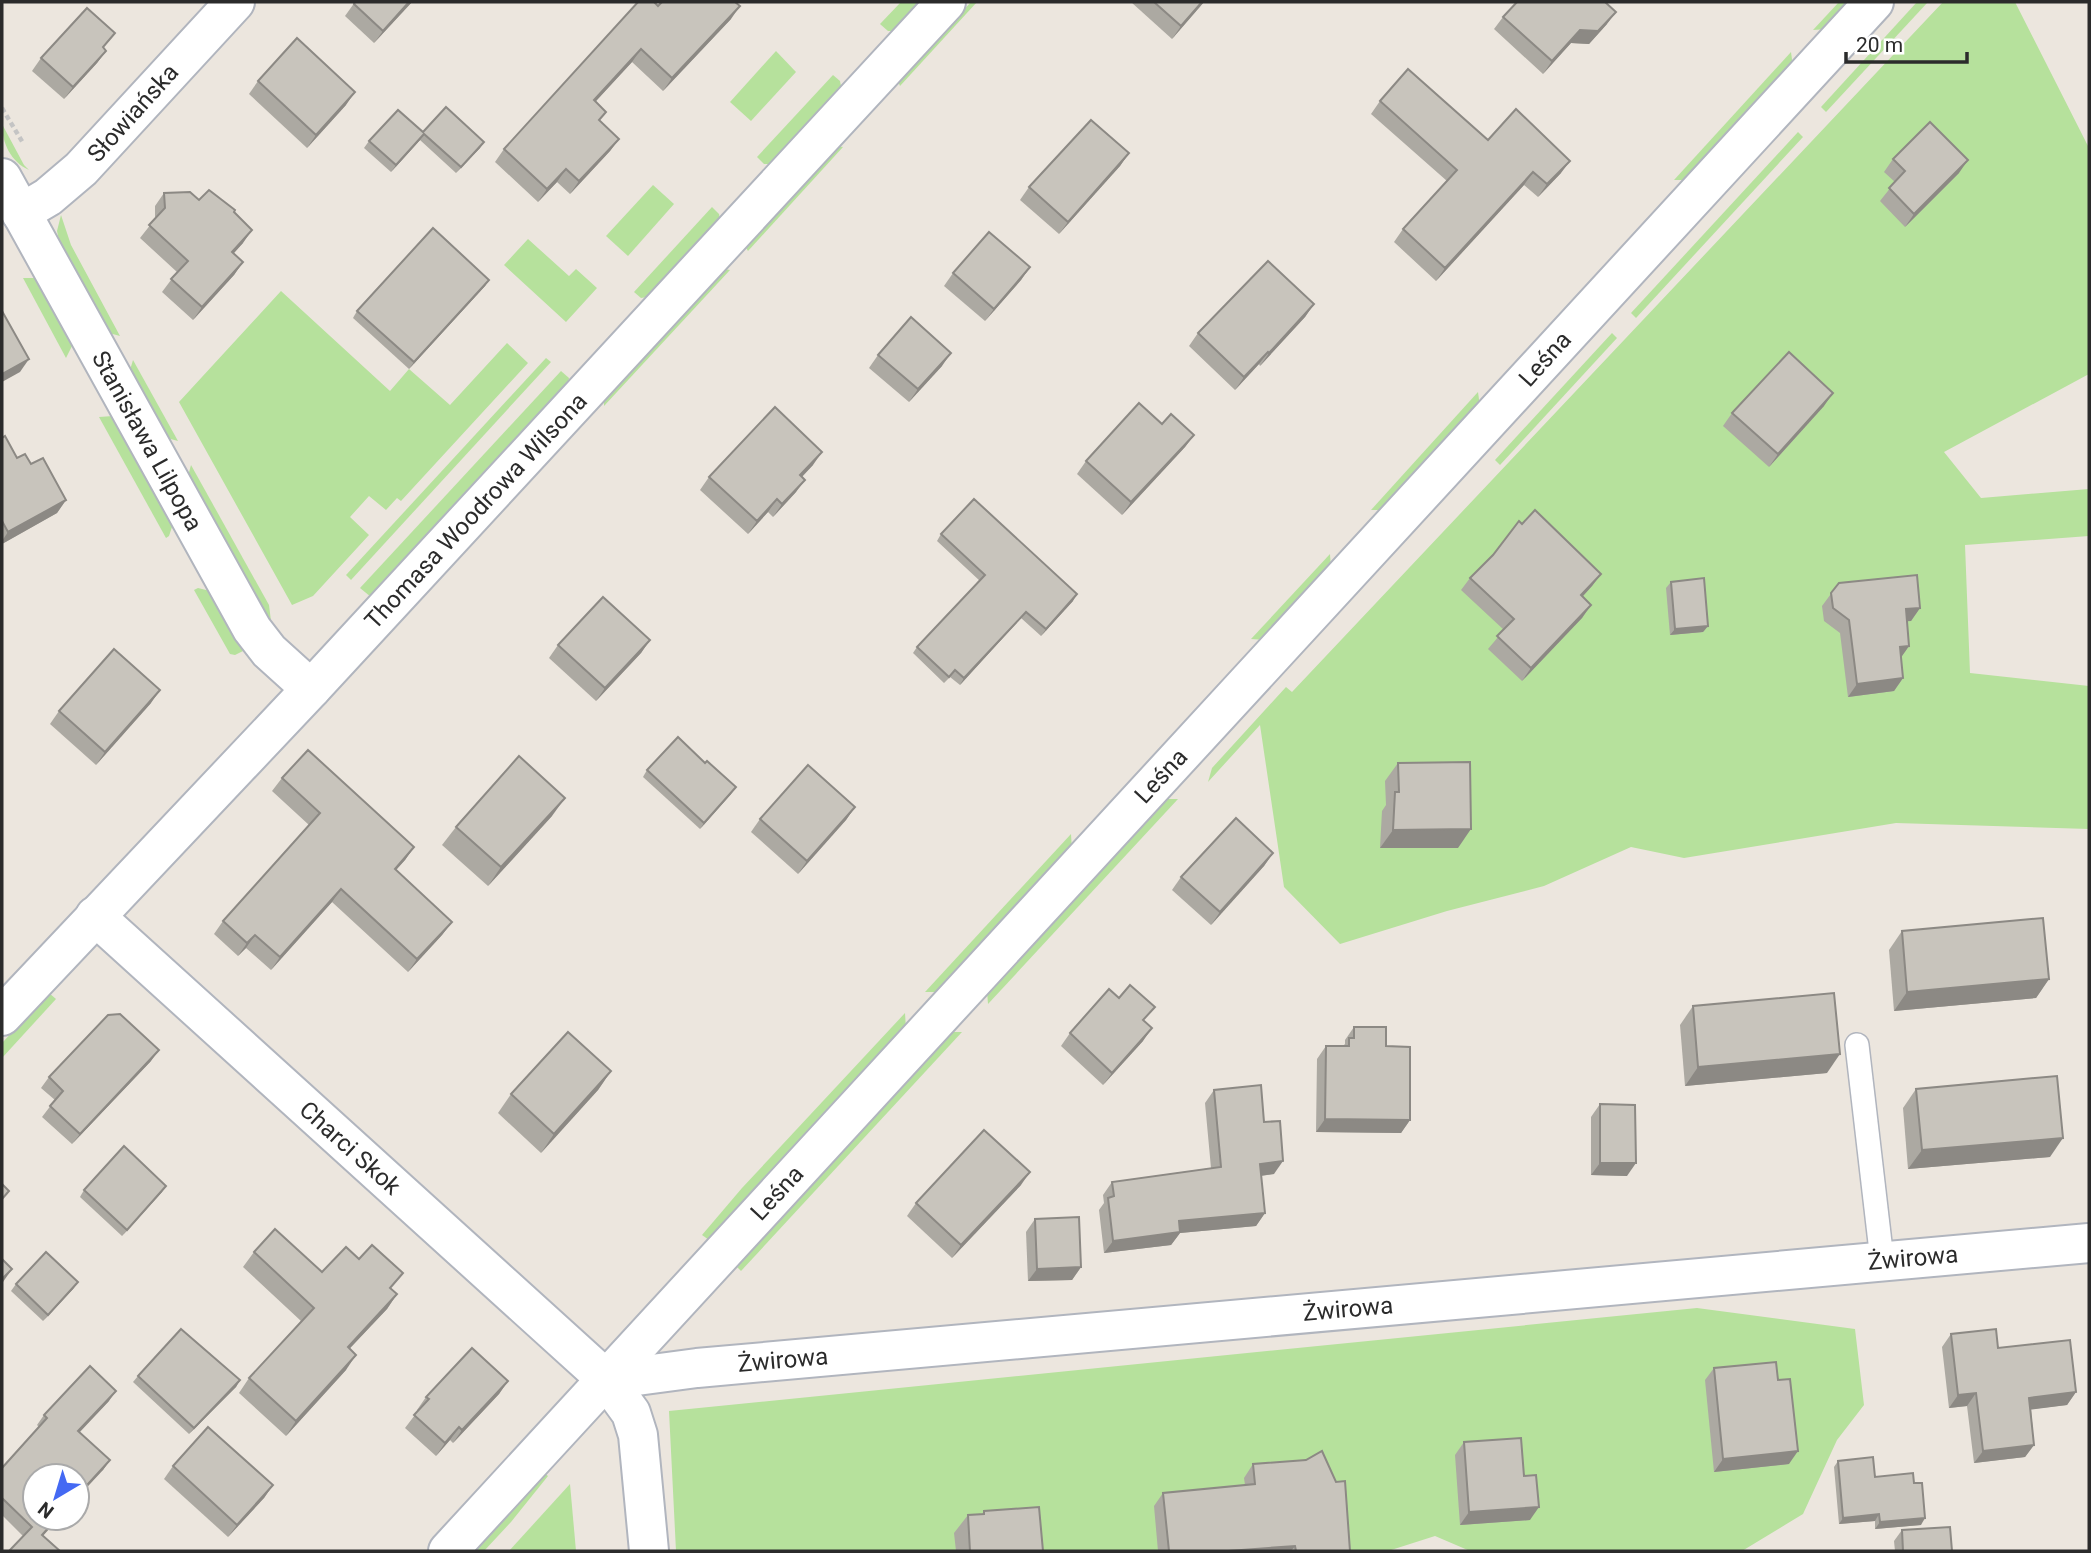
<svg xmlns="http://www.w3.org/2000/svg" width="2091" height="1553" font-family="Roboto,sans-serif">
<rect width="100%" height="100%" fill="#ece6de"/>
<g fill="#b6e19c">
<path d="M901 2H920L893 31H888L880 24Z"/>
<path d="M971 2H977L900 86 898 81Z"/>
<path d="M1839 2H1852L1827 29 1813 30Z"/>
<path d="M1917 2H1928L1826 112 1821 107Z"/>
<path d="M1943 2H2015L2089 148V374L1944 452 1981 498 2089 489V536L1965 545 1970 673 2089 686V829L1896 823 1684 858 1631 847 1544 886 1447 911 1340 944 1284 887 1260 725 1208 782 1212 768 1286 687 1292 692Z"/>
<path d="M776 51 796 72 751 121 730 102Z"/>
<path d="M1791 52 1793 67 1689 180H1674Z"/>
<path d="M833 75 840 81 841 86 770 164H764L757 157Z"/>
<path d="M2 124 24 165 29 170C11 162 2 143 2 124Z"/>
<path d="M1798 132 1803 137 1636 318 1631 313Z"/>
<path d="M837 146 843 147 748 251 745 246Z"/>
<path d="M653 185 674 204 628 256 606 236Z"/>
<path d="M712 207 719 214 720 219 647 297 641 298 634 292Z"/>
<path d="M61 215 71 245 120 336 109 333 60 245 57 231Z"/>
<path d="M528 239 569 276 576 269 597 288 566 322 504 265Z"/>
<path d="M724 269 730 270 604 406V400Z"/>
<path d="M23 278H37L73 344 66 358Z"/>
<path d="M281 291 390 391 409 369 450 405 507 343 528 363 401 501 397 498 386 510 369 496 350 517 369 535 313 596 292 605 179 402Z"/>
<path d="M1612 333 1617 338 1500 465 1495 460Z"/>
<path d="M546 358 551 362 351 580 346 575Z"/>
<path d="M133 360 178 441 167 438 130 370Z"/>
<path d="M561 371 569 378 568 383 371 597 360 588Z"/>
<path d="M1478 392 1480 407 1385 510H1371Z"/>
<path d="M113 416 173 524 169 536 166 538 99 417Z"/>
<path d="M191 465 269 605 271 621 188 476Z"/>
<path d="M1330 554 1331 568 1266 640 1251 639Z"/>
<path d="M198 588 210 591 243 651 235 655 230 654 194 590Z"/>
<path d="M1166 799H1178L988 1004 987 991Z"/>
<path d="M1071 834 1072 850 941 992H925Z"/>
<path d="M49 993 56 999 2 1058V1043Z"/>
<path d="M905 1013 906 1029 709 1240 702 1235 742 1188Z"/>
<path d="M950 1032H962L741 1271 736 1266Z"/>
<path d="M1697 1308 1855 1329 1864 1405 1837 1440 1803 1514 1742 1551H1470L1435 1536 1388 1551H676L669 1411Z"/>
<path d="M544 1473 548 1476 511 1522 484 1551H472Z"/>
<path d="M570 1484 576 1551H509Z"/>
</g>
<g fill="none" stroke-linecap="round" stroke-linejoin="round">
<defs>
<path id="service" d="M1857 1045 1882 1260"/>
<g id="minor">
<path d="M2 178 252 629 269 651 311 689"/>
<path d="M21 213 48 197 81 169 235 2"/>
<path d="M95 916 607 1380 631 1413 638 1435 649 1551"/>
<path d="M607 1380 697 1368 2089 1243"/>
<path d="M448 1551 1874 2"/>
</g>
<path id="tertiary" d="M2 1016 311 689 946 2"/>
</defs>
<use href="#service" stroke="#b1b5be" stroke-width="26"/>
<use href="#minor" stroke="#b1b5be" stroke-width="42"/>
<use href="#tertiary" stroke="#b1b5be" stroke-width="42"/>
<path stroke="#c4c4c4" stroke-width="4.5" stroke-dasharray="5 3.5" stroke-linecap="butt" d="M2 108 23 143"/>
<use href="#service" stroke="#fff" stroke-width="23"/>
<use href="#minor" stroke="#fff" stroke-width="38"/>
<use href="#tertiary" stroke="#fff" stroke-width="38"/>
</g>
<g fill="#aca9a2">
<path d="M355 2H412L374 43 345 16Z"/>
<path d="M1131 2H1204L1172 39Z"/>
<path d="M658 6 731 19 663 91 632 62 595 102 600 121 619 139 610 151 570 194 557 182 538 202 495 162 504 149Z"/>
<path d="M1503 17 1607 24 1589 44 1571 43 1543 74 1494 29Z"/>
<path d="M104 48 106 51 97 63 64 99 32 71 41 58Z"/>
<path d="M258 81 346 105 307 148 249 94Z"/>
<path d="M1380 101 1561 173 1538 197 1524 185 1436 281 1394 242 1403 229 1447 181 1371 114Z"/>
<path d="M423 132 480 148 456 173 420 140 391 172 364 148 369 141Z"/>
<path d="M1129 153 1120 166 1059 234 1020 200 1029 187Z"/>
<path d="M1893 159 1959 173 1905 227 1880 201 1895 182 1884 172Z"/>
<path d="M164 193 199 200 234 212 243 243 233 254 243 262 234 275 193 320 162 292 177 272 140 238 155 219V206Z"/>
<path d="M1030 267 1021 280 985 321 944 286 953 273Z"/>
<path d="M489 280 485 286 409 369 353 318 357 311Z"/>
<path d="M1314 304 1305 317 1260 366 1259 364 1235 390 1189 346 1198 333Z"/>
<path d="M878 355 942 366 909 402 869 368Z"/>
<path d="M1824 406 1769 467 1723 426 1732 413Z"/>
<path d="M1162 424 1194 435 1185 447 1122 515 1077 474 1086 461Z"/>
<path d="M2 438 17 458 31 464 66 500 57 513 2 544Z"/>
<path d="M813 465 802 477 796 492 773 517 768 512 748 534 700 490 709 477Z"/>
<path d="M1522 524 1601 574 1592 586 1583 596 1591 605 1582 618 1522 681 1488 649 1504 630 1461 590 1470 578Z"/>
<path d="M941 534 1073 601 1041 636 1021 618 960 685 950 677 944 683 913 653 917 647 980 581 937 541Z"/>
<path d="M1671 582 1708 626 1703 632 1670 635 1666 588Z"/>
<path d="M1839 583 1920 608 1911 621H1907L1909 646 1901 657 1903 678 1894 691 1848 697 1840 633 1824 621 1822 606Z"/>
<path d="M650 640 641 653 596 701 549 658 558 645Z"/>
<path d="M151 703 96 765 50 724 59 711Z"/>
<path d="M1398 763 1458 848H1380L1382 811 1386 805 1385 781Z"/>
<path d="M647 770 731 794 700 829 643 777Z"/>
<path d="M282 778 414 847 405 860 396 870 452 922 442 935 408 972 332 902 271 970 246 948 238 956 214 934 223 921 309 825 272 791Z"/>
<path d="M855 807 846 820 798 874 751 832 760 819Z"/>
<path d="M552 816 488 886 442 845 456 827Z"/>
<path d="M1273 853 1264 866 1211 925 1172 890 1181 877Z"/>
<path d="M1902 931 2049 979 2036 998 1894 1011 1889 950Z"/>
<path d="M1693 1006 1827 1073 1685 1086 1680 1025Z"/>
<path d="M1145 1022 1143 1041 1103 1085 1061 1046 1070 1033Z"/>
<path d="M1354 1027 1386 1046 1410 1120 1401 1133 1316 1132 1317 1059 1326 1046H1343L1345 1044V1040Z"/>
<path d="M151 1061 72 1144 42 1117 55 1100 41 1088 49 1077Z"/>
<path d="M611 1071 598 1090 541 1153 498 1113 511 1094Z"/>
<path d="M1916 1089 2050 1157 1908 1169 1903 1108Z"/>
<path d="M1214 1090 1264 1122 1274 1174 1261 1176 1265 1213 1256 1226 1180 1233 1171 1245 1104 1253 1099 1210 1104 1203 1103 1195 1112 1182 1211 1168 1205 1103Z"/>
<path d="M1600 1104 1627 1176 1591 1175V1117Z"/>
<path d="M1021 1185 952 1258 907 1216 916 1203Z"/>
<path d="M84 1190 162 1192 122 1236 80 1197Z"/>
<path d="M1035 1219 1081 1267 1072 1280 1028 1281 1026 1232Z"/>
<path d="M254 1252 322 1272 392 1289 397 1294 387 1309 349 1349 346 1370 286 1436 239 1393 249 1378 301 1321 243 1267Z"/>
<path d="M78 1282 73 1289 43 1321 11 1291 16 1284Z"/>
<path d="M1951 1334 1998 1348 2076 1392 2067 1405 2031 1409 2034 1445 2025 1457 1974 1463 1967 1406 1949 1408 1942 1347Z"/>
<path d="M1714 1368 1778 1380 1789 1464 1714 1472 1705 1380Z"/>
<path d="M138 1376 240 1380 236 1387 189 1434 133 1382Z"/>
<path d="M508 1381 499 1394 453 1443 450 1440 436 1456 405 1428 418 1411 417 1410 426 1397Z"/>
<path d="M109 1401 79 1433 110 1460 103 1470 35 1518H59L43 1536H23L2 1515V1468L39 1427 37 1425 44 1415Z"/>
<path d="M1464 1442 1524 1476 1530 1520 1460 1525 1455 1455Z"/>
<path d="M1838 1461 1921 1525 1875 1529V1521L1839 1524 1834 1467Z"/>
<path d="M1253 1464 1350 1551H1158L1154 1506 1163 1493 1245 1485 1244 1478Z"/>
<path d="M173 1466 273 1485 264 1498 228 1537 164 1479Z"/>
<path d="M984 1511 1043 1551H956L954 1533 968 1515 982 1514Z"/>
<path d="M1902 1530 1952 1551H1895L1894 1541Z"/>
</g>
<g fill="#8c8984">
<path d="M409 2H412L374 43 383 31Z"/>
<path d="M1202 2H1204L1172 39 1181 26Z"/>
<path d="M740 6 731 19 663 91 672 78Z"/>
<path d="M1616 12 1607 24 1589 44 1571 43 1543 74 1552 61 1580 30Z"/>
<path d="M641 49 632 62 585 113 594 100Z"/>
<path d="M106 51 97 63 64 99 73 87Z"/>
<path d="M355 92 346 105 307 148 316 135Z"/>
<path d="M424 134 420 140 391 172 396 165Z"/>
<path d="M619 139 610 151 570 194 579 181Z"/>
<path d="M484 142 480 148 456 173 461 167Z"/>
<path d="M1129 153 1120 166 1059 234 1068 222Z"/>
<path d="M1968 160 1959 173 1905 227 1914 214Z"/>
<path d="M1570 161 1561 173 1538 197 1547 184Z"/>
<path d="M566 169 557 182 538 202 547 189Z"/>
<path d="M1533 172 1524 185 1436 281 1445 268Z"/>
<path d="M252 230 243 243 223 265 232 252Z"/>
<path d="M243 262 234 275 193 320 202 307Z"/>
<path d="M1030 267 1021 280 985 321 994 309Z"/>
<path d="M489 280 485 286 409 369 414 362Z"/>
<path d="M1314 304 1305 317 1260 366 1269 353Z"/>
<path d="M1268 352 1259 364 1235 390 1244 377Z"/>
<path d="M951 353 942 366 909 402 918 389Z"/>
<path d="M29 359 20 372 2 382V374Z"/>
<path d="M1833 393 1824 406 1769 467 1778 454Z"/>
<path d="M1194 435 1185 447 1122 515 1131 502Z"/>
<path d="M822 452 813 465 791 488 800 475Z"/>
<path d="M805 480 796 492 773 517 782 504Z"/>
<path d="M777 499 768 512 748 534 757 521Z"/>
<path d="M66 500 57 513 2 544V541L8 532Z"/>
<path d="M1601 574 1592 586 1572 608 1581 595Z"/>
<path d="M1077 594 1073 601 1041 636 1046 629Z"/>
<path d="M1591 605 1582 618 1522 681 1531 668Z"/>
<path d="M1920 608 1911 621 1897 622 1906 609Z"/>
<path d="M1026 612 1021 618 960 685 964 678Z"/>
<path d="M1708 626 1703 632 1670 635 1675 629Z"/>
<path d="M650 640 641 653 596 701 605 688Z"/>
<path d="M1909 646 1900 659V647Z"/>
<path d="M1903 678 1894 691 1848 697 1857 684Z"/>
<path d="M160 690 151 703 96 765 105 752Z"/>
<path d="M736 787 731 794 700 829 704 823Z"/>
<path d="M565 798 552 816 488 886 501 867Z"/>
<path d="M855 807 846 820 798 874 807 861Z"/>
<path d="M1471 829 1458 848H1380L1393 830Z"/>
<path d="M414 847 405 860 385 882 395 869Z"/>
<path d="M1273 853 1264 866 1211 925 1220 912Z"/>
<path d="M341 889 332 902 271 970 280 957Z"/>
<path d="M452 922 442 935 408 972 417 959Z"/>
<path d="M255 935 246 948 238 956 247 943Z"/>
<path d="M2049 979 2036 998 1894 1011 1907 992Z"/>
<path d="M1152 1028 1143 1041 1103 1085 1112 1073Z"/>
<path d="M159 1050 151 1061 72 1144 80 1134Z"/>
<path d="M1840 1054 1827 1073 1685 1086 1698 1067Z"/>
<path d="M611 1071 598 1090 541 1153 554 1134Z"/>
<path d="M1325 1119 1410 1120 1401 1133 1316 1132Z"/>
<path d="M2063 1138 2050 1157 1908 1169 1922 1150Z"/>
<path d="M1283 1161 1274 1174 1251 1177 1260 1164Z"/>
<path d="M1600 1163H1636L1627 1176 1591 1175Z"/>
<path d="M1030 1172 1021 1185 952 1258 961 1245Z"/>
<path d="M166 1186 162 1192 122 1236 127 1230Z"/>
<path d="M1265 1213 1256 1226 1180 1233 1171 1245 1104 1253 1113 1241 1179 1221Z"/>
<path d="M1081 1267 1072 1280 1028 1281 1037 1269Z"/>
<path d="M12 1269 3 1282 2 1283V1279Z"/>
<path d="M78 1282 73 1289 43 1321 48 1315Z"/>
<path d="M397 1294 387 1309 337 1362 348 1347Z"/>
<path d="M356 1355 346 1370 286 1436 296 1421Z"/>
<path d="M240 1380 236 1387 189 1434 194 1428Z"/>
<path d="M508 1381 499 1394 453 1443 462 1430Z"/>
<path d="M116 1391 109 1401 71 1441 78 1431Z"/>
<path d="M2076 1392 2067 1405 2020 1411 2029 1398Z"/>
<path d="M1976 1393 1967 1406 1949 1408 1958 1395Z"/>
<path d="M459 1427 450 1440 436 1456 445 1443Z"/>
<path d="M2034 1445 2025 1457 1974 1463 1983 1451Z"/>
<path d="M1798 1451 1789 1464 1714 1472 1723 1459Z"/>
<path d="M110 1460 103 1470 77 1498V1496Z"/>
<path d="M273 1485 264 1498 228 1537 237 1525Z"/>
<path d="M1539 1507 1530 1520 1460 1525 1469 1512Z"/>
<path d="M1879 1514 1875 1521 1839 1524 1843 1518Z"/>
<path d="M57 1518H59L34 1545 42 1535Z"/>
<path d="M1925 1518 1921 1525 1875 1529 1880 1522Z"/>
<path d="M1295 1546 1291 1551H1228Z"/>
</g>
<g fill="#c8c4bc" stroke="#8c8984" stroke-width="2">
<path d="M355 2H409L383 31 354 4Z"/>
<path d="M638 2H654L658 6 662 2H735L740 6 672 78 641 49 594 100 606 112 599 120 619 139 579 181 566 169 547 189 504 149Z"/>
<path d="M1154 2H1202L1181 26Z"/>
<path d="M1517 2H1605L1616 12 1598 31 1580 30 1552 61 1503 17Z"/>
<path d="M87 8 115 33 103 47 106 51 73 87 41 58Z"/>
<path d="M297 38 355 92 316 135 258 81Z"/>
<path d="M1408 69 1488 140 1516 109 1570 161 1547 184 1533 172 1445 268 1403 229 1457 170 1380 101Z"/>
<path d="M446 107 484 142 461 167 424 134 396 165 369 141 398 110 423 132Z"/>
<path d="M1091 120 1129 153 1068 222 1029 187Z"/>
<path d="M1930 122 1968 160 1914 214 1889 188 1905 171 1893 159Z"/>
<path d="M209 190 235 210 234 212 252 230 232 252 243 262 202 307 171 279 188 261 149 225 165 208 164 193 190 192 199 200Z"/>
<path d="M433 228 489 280 414 362 357 311Z"/>
<path d="M989 232 1030 267 994 309 953 273Z"/>
<path d="M1268 261 1314 304 1269 353 1268 352 1244 377 1198 333Z"/>
<path d="M2 311 29 359 2 374Z"/>
<path d="M911 317 951 353 918 389 878 355Z"/>
<path d="M1789 352 1833 393 1778 454 1732 413Z"/>
<path d="M1139 403 1162 424 1171 414 1194 435 1131 502 1086 461Z"/>
<path d="M775 407 822 452 800 475 805 480 782 504 777 499 757 521 709 477Z"/>
<path d="M5 436 17 458 25 454 31 464 43 458 66 500 8 532 2 521V438Z"/>
<path d="M974 499 1077 594 1046 629 1026 612 964 678 955 670 949 677 917 647 985 575 941 534Z"/>
<path d="M1535 510 1601 574 1581 595 1591 605 1531 668 1497 636 1514 619 1470 578 1493 555 1519 521 1522 524Z"/>
<path d="M1917 575 1920 608 1906 609 1909 646 1900 647 1903 678 1857 684 1849 620 1833 608 1831 593 1839 583Z"/>
<path d="M1704 578 1708 626 1675 629 1671 582Z"/>
<path d="M603 597 650 640 605 688 558 645Z"/>
<path d="M114 649 160 690 105 752 59 711Z"/>
<path d="M678 737 705 763 707 761 736 787 704 823 647 770Z"/>
<path d="M308 750 414 847 395 869 452 922 417 959 341 889 280 957 255 935 247 943 223 921 320 813 282 778Z"/>
<path d="M519 756 565 798 501 867 456 827Z"/>
<path d="M1470 762 1471 829 1393 830 1395 792H1399L1398 763Z"/>
<path d="M808 765 855 807 807 861 760 819Z"/>
<path d="M1236 818 1273 853 1220 912 1181 877Z"/>
<path d="M2043 918 2049 979 1907 992 1902 931Z"/>
<path d="M1130 985 1155 1007 1143 1020 1152 1028 1112 1073 1070 1033 1109 989 1119 998Z"/>
<path d="M1834 993 1840 1054 1698 1067 1693 1006Z"/>
<path d="M120 1014 159 1050 80 1134 50 1106 63 1091 49 1077 108 1015Z"/>
<path d="M1354 1027H1386V1046L1410 1047V1120L1325 1119 1326 1046H1349V1038H1354Z"/>
<path d="M568 1032 611 1071 554 1134 511 1094Z"/>
<path d="M2057 1076 2063 1138 1922 1150 1916 1089Z"/>
<path d="M1261 1085 1264 1122 1280 1121 1283 1161 1260 1164 1265 1213 1179 1221 1180 1232 1113 1241 1108 1198 1114 1196 1112 1182 1221 1167 1214 1090Z"/>
<path d="M1600 1104 1635 1105 1636 1163H1600Z"/>
<path d="M984 1130 1030 1172 961 1245 916 1203Z"/>
<path d="M124 1146 166 1186 127 1230 84 1190Z"/>
<path d="M2 1184 9 1191 2 1199Z"/>
<path d="M1079 1217 1081 1267 1037 1269 1035 1219Z"/>
<path d="M275 1229 322 1272 346 1247 359 1259 372 1245 403 1273 390 1288 397 1294 348 1347 356 1355 296 1421 249 1378 314 1308 254 1252Z"/>
<path d="M46 1252 78 1282 48 1315 16 1284Z"/>
<path d="M2 1259 12 1269 2 1279Z"/>
<path d="M181 1329 240 1380 194 1428 138 1376Z"/>
<path d="M1996 1329 1998 1348 2070 1340 2076 1392 2029 1398 2034 1445 1983 1451 1976 1393 1958 1395 1951 1334Z"/>
<path d="M472 1348 508 1381 462 1430 459 1427 445 1443 414 1415 429 1399 426 1397Z"/>
<path d="M1776 1362 1778 1380 1790 1379 1798 1451 1723 1459 1714 1368Z"/>
<path d="M90 1366 116 1391 78 1431 110 1460 77 1496V1476H35V1518H57L42 1535 60 1551H9L32 1527 2 1498V1468L47 1418 44 1415Z"/>
<path d="M208 1427 273 1485 237 1525 173 1466Z"/>
<path d="M1521 1438 1524 1476 1536 1475 1539 1507 1469 1512 1464 1442Z"/>
<path d="M1322 1451 1336 1482 1345 1481 1350 1551H1296L1295 1546 1228 1551H1169L1163 1493 1255 1484 1253 1464 1306 1460Z"/>
<path d="M1873 1457 1875 1477 1913 1473 1914 1483H1922L1925 1518 1880 1522 1879 1514 1843 1518 1838 1461Z"/>
<path d="M1039 1507 1043 1551H970L968 1515 984 1514V1511Z"/>
<path d="M1950 1527 1952 1551H1903L1902 1530Z"/>
</g>
<g text-anchor="middle" dominant-baseline="central" stroke-width="5" stroke-linejoin="round" paint-order="stroke">
<g font-size="24" fill="#2b2b2b" stroke="#fff">
<text transform="translate(133 113) rotate(-48)">Słowiańska</text>
<text transform="translate(1545 359) rotate(-48)">Leśna</text>
<text transform="translate(147 441) rotate(61)">Stanisława Lilpopa</text>
<text transform="translate(476 511) rotate(-47)">Thomasa Woodrowa Wilsona</text>
<text transform="translate(1161 776) rotate(-47)">Leśna</text>
<text transform="translate(350 1148) rotate(42)">Charci Skok</text>
<text transform="translate(777 1193) rotate(-47)">Leśna</text>
<text transform="translate(1913 1258) rotate(-5)">Żwirowa</text>
<text transform="translate(1348 1309) rotate(-5)">Żwirowa</text>
<text transform="translate(783 1360) rotate(-5)">Żwirowa</text>
</g>
</g>
<rect width="2091" height="1553" fill="none" stroke="#2b2b2b" stroke-width="7"/>
<g transform="translate(56 1497) rotate(218)"><circle r="33" fill="#ffffff" stroke="#aaaaaa" stroke-width="2"/>
<path d="M0-5L12 26L0 18L-12 26Z" fill="#4469f3"/>
<text y="-10" font-size="19" font-weight="bold" text-anchor="middle" fill="#2b2b2b">N</text>
</g>
<path d="M1846 52v10h121v-10" fill="none" stroke="#2b2b2b" stroke-width="3.5"/>
<text x="1856" y="52" font-size="21" fill="#2b2b2b" stroke="#ffffff" stroke-width="5" paint-order="stroke">20 m</text>
</svg>
